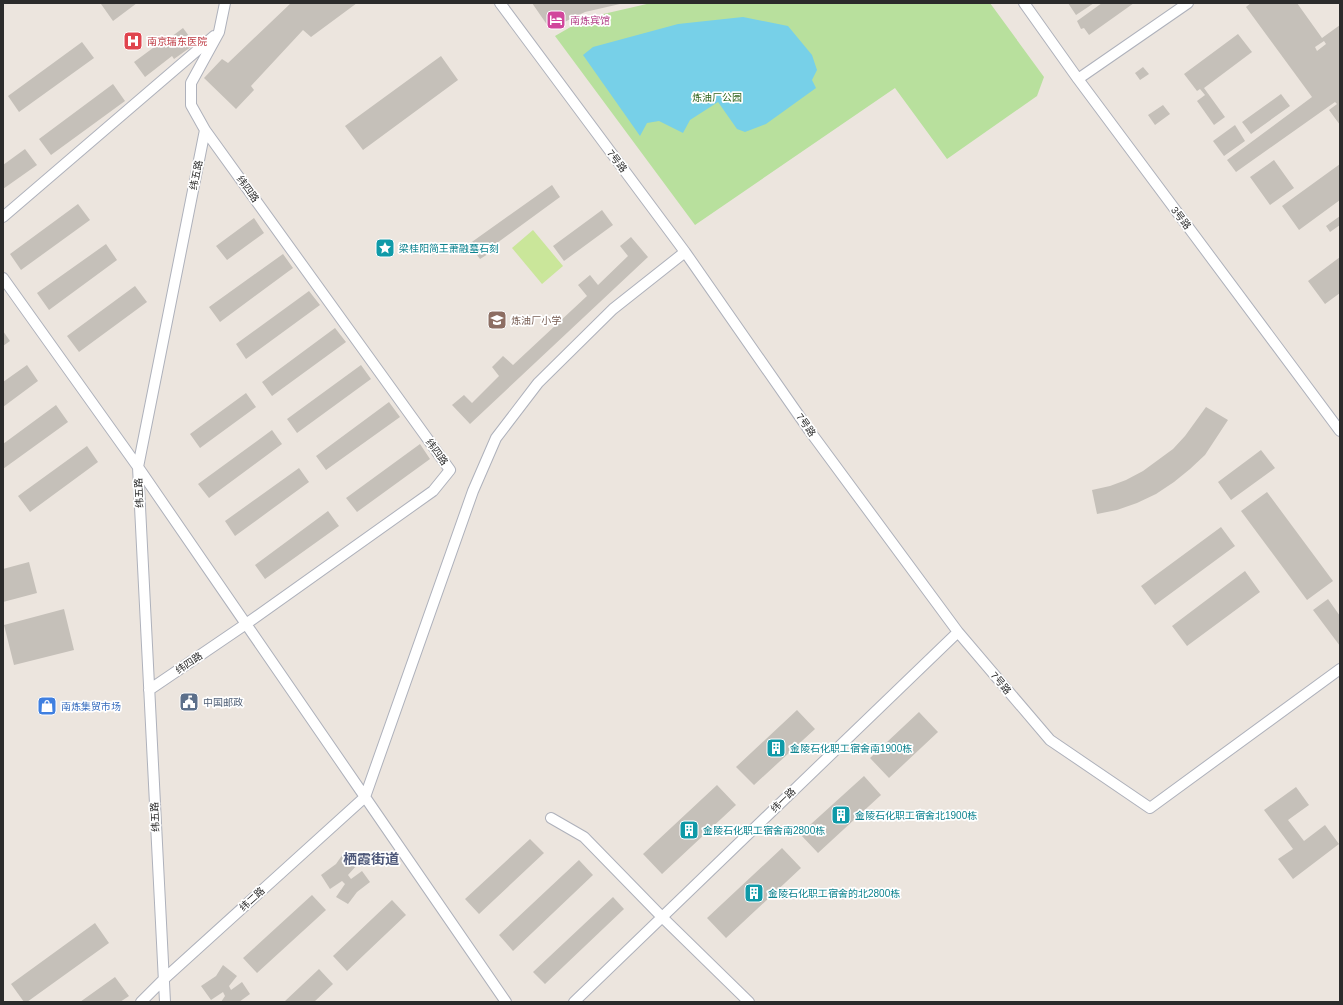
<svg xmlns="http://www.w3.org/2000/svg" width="1343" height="1005" viewBox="0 0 1343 1005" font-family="Arial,'Noto Sans SC',sans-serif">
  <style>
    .green { fill: #b8e09d }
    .pitch { fill: #cae69a }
    .water { fill: #77d0e8 }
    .building { fill: #c5c0b9; fill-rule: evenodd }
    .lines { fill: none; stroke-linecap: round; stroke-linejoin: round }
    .minor-casing { stroke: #aeb1bb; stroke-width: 12 }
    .minor { stroke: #fff; stroke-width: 10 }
    .labels { text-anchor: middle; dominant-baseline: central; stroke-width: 3.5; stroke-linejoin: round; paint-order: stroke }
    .hotel-label { font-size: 10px; fill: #b23c85; stroke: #fff; text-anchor: start }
    .health-label { font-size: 10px; fill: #be3a42; stroke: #fff; text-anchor: start }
    .park-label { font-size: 10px; fill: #31651e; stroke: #fff }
    .street-label { font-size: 10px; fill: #2b2b2b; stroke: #fff }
    .culture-label { font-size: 10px; fill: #0d838f; stroke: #fff; text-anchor: start }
    .education-label { font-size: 10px; fill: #785e54; stroke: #fff; text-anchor: start }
    .service-label { font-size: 10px; fill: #4e5e75; stroke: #fff; text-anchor: start }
    .shop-label { font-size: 10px; fill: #366cbe; stroke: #fff; text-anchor: start }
    .district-label { font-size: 14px; font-weight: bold; fill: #4e5879; stroke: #fff }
  </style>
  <rect width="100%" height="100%" fill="#ece5de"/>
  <!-- green -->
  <path class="green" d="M651,3H990L1044,77L1037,96L947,159L895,88L695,225L555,36L586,18Z"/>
  <!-- pitch -->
  <path class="pitch" d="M533,230L563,266L542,284L512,248Z"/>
  <!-- water -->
  <path class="water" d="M743,17L788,26L812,55L817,70L812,80L816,88L766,124L745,132L737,129L718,102L690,120L683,133L659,121L647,123L640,136L583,55L593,47L678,24Z"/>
  <!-- building -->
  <path class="building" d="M103,3H137L113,21L101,4Z
    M291,3H357L311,37L303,30L251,86L254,90L236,109L204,78L222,59L228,63Z
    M532,3H620V4L585,12L550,29Z
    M1068,3H1094L1076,15Z
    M1102,3H1134L1089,35L1084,28L1081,29L1077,21Z
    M1251,3H1297L1322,38L1340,25V125L1329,110L1337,104L1335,102L1236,172L1227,160L1312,97L1246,7ZM1324,41L1326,44L1317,51L1315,47Z
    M183,28L195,44L174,59L172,56L145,77L134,62L157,45L159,46Z
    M1238,34L1252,52L1204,88L1225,117L1214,125L1197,101L1205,95L1200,89L1197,91L1184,74Z
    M82,42L94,58L19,112L8,96Z
    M441,56L458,80L363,150L345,126Z
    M1143,67L1149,74L1140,80L1135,73Z
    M113,84L125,101L51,155L39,139Z
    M1281,94L1290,106L1251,134L1242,122Z
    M1163,105L1170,114L1155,125L1148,115Z
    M1235,125L1245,141L1224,156L1213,141Z
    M25,149L37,165L3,189V165Z
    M1274,160L1294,188L1270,205L1250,177Z
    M1340,164V200L1299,230L1282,206Z
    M552,185L560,197L486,251L488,254L480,259L469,244Z
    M78,204L90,220L21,270L10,254Z
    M602,210L613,225L564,261L553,246Z
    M1340,216V225L1330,232L1326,226Z
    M254,218L264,233L227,260L216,246Z
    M631,237L648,257L470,424L452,405L464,395L472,403L499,376L492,367L503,356L513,365L587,296L578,285L590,275L598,285L628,256L620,246Z
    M106,244L117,260L49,310L37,293Z
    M283,254L293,268L220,322L209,307Z
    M1340,257V293L1325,304L1308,281Z
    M135,286L147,302L79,352L67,336Z
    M309,291L320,305L246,359L236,344Z
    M335,328L346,342L272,396L262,382Z
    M3,331L10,341L3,346Z
    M27,365L38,381L3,407V382Z
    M361,365L371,379L297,433L287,419Z
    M246,393L256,407L200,448L190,434Z
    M389,402L400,417L326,470L316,456Z
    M56,405L68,422L3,469V444Z
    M1206,407L1228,420L1205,455L1190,469L1174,482L1156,494L1137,503L1117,510L1097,514L1092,490L1110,486L1126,480L1143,471L1173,449L1185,436Z
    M272,430L282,444L209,498L198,484Z
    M420,444L430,459L357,512L346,498Z
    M87,446L98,462L30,512L18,496Z
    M1261,450L1275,468L1231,500L1218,482Z
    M299,468L309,482L235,536L225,521Z
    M1267,492L1333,581L1307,600L1241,511Z
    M328,511L339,526L265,579L255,565Z
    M1221,527L1235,546L1155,605L1141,586Z
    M29,562L37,593L3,602V569Z
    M1245,571L1260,592L1187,646L1172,626Z
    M1328,599L1340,616V646L1313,610Z
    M64,609L74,650L14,665L4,625Z
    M797,710L815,729L754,785L736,767Z
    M919,712L938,732L889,778L870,758Z
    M864,776L881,795L818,853L800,834Z
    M717,785L736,805L662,874L643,854Z
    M1296,787L1309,805L1288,820L1304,841L1325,825L1339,844L1293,879L1278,859L1293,849L1264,810Z
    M530,839L544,853L479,914L465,899Z
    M782,848L801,868L726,938L707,918Z
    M343,854L357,865L348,875L351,879L362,871L370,882L357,892L348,904L336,897L345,884L342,881L330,889L321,875L336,864Z
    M579,860L593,875L513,951L499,935Z
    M312,895L326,910L257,973L243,958Z
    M613,897L624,909L545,984L533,972Z
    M392,900L406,915L347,971L333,956Z
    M95,923L109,943L27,1002H24L11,984Z
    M223,965L237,976L229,986L231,990L242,982L250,994L239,1002H221L225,996L223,992L211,1000L201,986L216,976Z
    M319,969L333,984L314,1002H284Z
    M115,977L129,996L120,1002H80Z"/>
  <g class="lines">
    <!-- minor casing -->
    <g class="minor-casing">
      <path id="minor" d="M500,3L685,252L809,430L958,632L1050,740L1150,808L1340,669
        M1024,3L1078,79L1340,431
        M1078,79L1188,3
        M3,217L214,36
        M3,278L138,467L365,797L473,491L496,438L538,383L613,309L685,252
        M149,690L246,624L433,491L450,470L205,130
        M551,818L584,837L662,917L749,1002
        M141,1002L164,979L365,797L506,1002
        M165,1002L138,467L205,130L191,105V83L219,32L225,3
        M574,1002L958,632"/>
    </g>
    <!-- minor -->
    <use href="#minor" class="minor"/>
  </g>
  <!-- icons -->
  <defs>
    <g id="hotel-square" transform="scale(1)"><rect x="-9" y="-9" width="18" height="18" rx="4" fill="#d1479c" stroke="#fff"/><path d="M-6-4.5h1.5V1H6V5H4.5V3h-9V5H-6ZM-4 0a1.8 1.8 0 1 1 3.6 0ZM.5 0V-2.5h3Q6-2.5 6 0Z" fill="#fff"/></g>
    <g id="hospital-square" transform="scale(1)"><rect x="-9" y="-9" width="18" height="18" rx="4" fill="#e0444e" stroke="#fff"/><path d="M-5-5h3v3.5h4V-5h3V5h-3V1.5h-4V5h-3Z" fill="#fff"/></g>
    <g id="sight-square" transform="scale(1)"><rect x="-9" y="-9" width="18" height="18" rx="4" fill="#0f9aa8" stroke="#fff"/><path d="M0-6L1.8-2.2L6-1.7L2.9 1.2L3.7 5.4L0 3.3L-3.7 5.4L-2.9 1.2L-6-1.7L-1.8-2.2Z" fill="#fff"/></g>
    <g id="school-square" transform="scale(1)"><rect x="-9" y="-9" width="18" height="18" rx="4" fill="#8d6e63" stroke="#fff"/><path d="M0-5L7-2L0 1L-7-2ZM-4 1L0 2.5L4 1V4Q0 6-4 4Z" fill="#fff"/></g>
    <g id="civic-square" transform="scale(1)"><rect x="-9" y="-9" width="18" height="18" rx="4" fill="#5c6f8a" stroke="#fff"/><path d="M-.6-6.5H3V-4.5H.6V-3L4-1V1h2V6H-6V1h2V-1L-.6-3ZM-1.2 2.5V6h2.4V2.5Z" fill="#fff"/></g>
    <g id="shop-square" transform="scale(1)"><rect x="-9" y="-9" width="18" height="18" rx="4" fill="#3f7fe0" stroke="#fff"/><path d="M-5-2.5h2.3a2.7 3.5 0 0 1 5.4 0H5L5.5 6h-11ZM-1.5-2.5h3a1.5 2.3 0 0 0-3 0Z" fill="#fff"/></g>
    <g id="building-square" transform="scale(1)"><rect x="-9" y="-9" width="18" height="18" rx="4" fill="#0f9aa8" stroke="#fff"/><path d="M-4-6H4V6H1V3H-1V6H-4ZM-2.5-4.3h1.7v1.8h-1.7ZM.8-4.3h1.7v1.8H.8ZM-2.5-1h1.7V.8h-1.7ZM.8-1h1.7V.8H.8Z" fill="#fff"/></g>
  </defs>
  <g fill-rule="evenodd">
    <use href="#hotel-square" x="556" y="20"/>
    <use href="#hospital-square" x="133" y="41"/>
    <use href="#sight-square" x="385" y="248"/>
    <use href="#school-square" x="497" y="320"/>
    <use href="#civic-square" x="189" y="702"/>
    <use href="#shop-square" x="47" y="706"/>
    <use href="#building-square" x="776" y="748"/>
    <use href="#building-square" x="841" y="815"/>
    <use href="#building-square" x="689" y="830"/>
    <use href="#building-square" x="754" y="893"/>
  </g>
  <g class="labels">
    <!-- hotel labels -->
    <g class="hotel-label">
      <text x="570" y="20">南炼宾馆</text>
    </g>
    <!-- health labels -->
    <g class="health-label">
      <text x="147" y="41">南京瑞东医院</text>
    </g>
    <!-- park labels -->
    <g class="park-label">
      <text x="717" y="97">炼油厂公园</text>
    </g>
    <!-- street labels -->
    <g class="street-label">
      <text transform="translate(617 161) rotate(53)">7号路</text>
      <text transform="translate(196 175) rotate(-79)">纬五路</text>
      <text transform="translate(248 189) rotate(54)">纬四路</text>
      <text transform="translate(1181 218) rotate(53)">3号路</text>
      <text transform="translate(806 425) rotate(55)">7号路</text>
      <text transform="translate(437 452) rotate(54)">纬四路</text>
      <text transform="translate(139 493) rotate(-93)">纬五路</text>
      <text transform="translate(189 663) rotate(-34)">纬四路</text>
      <text transform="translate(1001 683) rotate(50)">7号路</text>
      <text transform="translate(783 800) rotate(-44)">纬一路</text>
      <text transform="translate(155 817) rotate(-93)">纬五路</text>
      <text transform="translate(252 899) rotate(-42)">纬二路</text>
    </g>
    <!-- culture labels -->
    <g class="culture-label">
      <text x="399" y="248">梁桂阳简王萧融墓石刻</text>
      <text x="790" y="748">金陵石化职工宿舍南1900栋</text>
      <text x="855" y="815">金陵石化职工宿舍北1900栋</text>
      <text x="703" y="830">金陵石化职工宿舍南2800栋</text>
      <text x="768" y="893">金陵石化职工宿舍的北2800栋</text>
    </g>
    <!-- education labels -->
    <g class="education-label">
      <text x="511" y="320">炼油厂小学</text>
    </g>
    <!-- service labels -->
    <g class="service-label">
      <text x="203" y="702">中国邮政</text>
    </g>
    <!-- shop labels -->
    <g class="shop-label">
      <text x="61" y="706">南炼集贸市场</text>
    </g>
    <!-- district labels -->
    <g class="district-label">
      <text x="371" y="859">栖霞街道</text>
    </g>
  </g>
  <!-- border -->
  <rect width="1343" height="1005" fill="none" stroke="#2b2b2b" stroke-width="8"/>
</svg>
